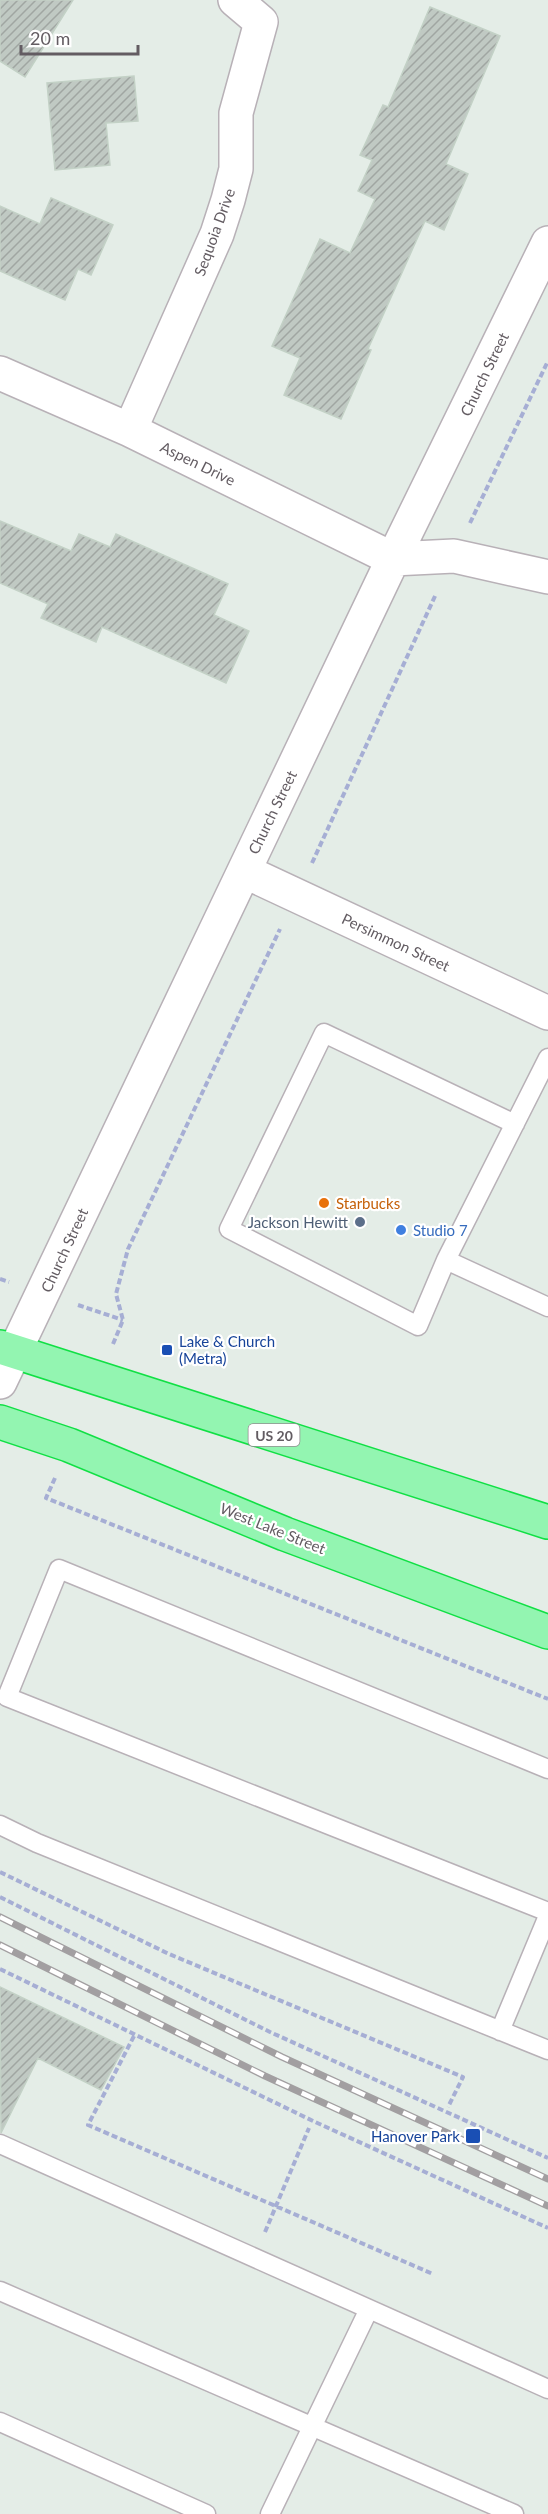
<svg xmlns="http://www.w3.org/2000/svg" width="548" height="2514" viewBox="0 0 548 2514" font-family="Lato,sans-serif">
  <style>
    .building { fill: url(#building-hatch); stroke: #c3d1c6; stroke-width: 1.5 }
    .lines { fill: none; stroke-linecap: round; stroke-linejoin: round }
    .lane-casing { stroke: #b8b1b7; stroke-width: 21 }
    .street-casing { stroke: #b8b1b7; stroke-width: 36 }
    .highway-casing { stroke: #11e045; stroke-width: 36 }
    .path { stroke: #a6aed4; stroke-width: 4; stroke-dasharray: 6 3; stroke-linecap: butt }
    .lane { stroke: #fff; stroke-width: 18 }
    .street { stroke: #fff; stroke-width: 33 }
    .highway { stroke: #93f5b1; stroke-width: 33 }
    .rail-casing { stroke: #a29fa1; stroke-width: 7 }
    .rail { stroke: #fff; stroke-width: 4.5; stroke-dasharray: 14; stroke-linecap: butt }
    .food-dot { fill: #e8710a; stroke: #fff; stroke-width: 2 }
    .service-dot { fill: #5c6f8a; stroke: #fff; stroke-width: 2 }
    .shop-dot { fill: #3f7fe0; stroke: #fff; stroke-width: 2 }
    .transit-dot { fill: #1a4fb4; stroke: #fff; stroke-width: 2 }
    .labels { text-anchor: middle; dominant-baseline: central; stroke-width: 4.5; stroke-linejoin: round; paint-order: stroke }
    .shield { fill: #fff; stroke: #928d91; stroke-width: 1.5 }
    .shield-label { font-size: 14px; font-weight: bold; fill: #635c62 }
    .street-label { font-size: 15px; fill: #635c62; stroke: #fff }
    .food-label { font-size: 15px; fill: #c56008; stroke: #fff; text-anchor: start }
    .service-label { font-size: 15px; fill: #4e5e75; stroke: #fff; text-anchor: end }
    .shop-label { font-size: 15px; fill: #366cbe; stroke: #fff; text-anchor: start }
    .transit-label { font-size: 15px; fill: #164399; stroke: #fff; text-anchor: start }
  </style>
  <defs>
    <pattern id="building-hatch" width="6" height="6" patternUnits="userSpaceOnUse" patternTransform="scale(1.5)"><rect width="6" height="6" fill="#c0c9c3"/><path d="M-1 1l2-2M0 6l6-6M5 7l2-2" fill="none" stroke="#a0a6a2"/></pattern>
  </defs>
  <rect width="100%" height="100%" fill="#e4ede7"/>
  <!-- building -->
  <path class="building" d="M0,0H73L25,77L0,61Z
    M430,7L500,36L446,164L468,174L444,230L425,221L368,349L371,350L341,419L284,395L300,358L272,346L320,239L350,253L375,199L358,191L372,160L360,155L383,105L388,107Z
    M134,76L138,121L106,123L110,165L55,170L47,83Z
    M51,198L113,225L91,275L78,269L65,300L0,271V206L40,224Z
    M0,521L71,551L79,534L110,547L116,534L228,584L214,615L249,631L226,683L102,627L96,642L41,618L48,604L0,583Z
    M0,1987L124,2047L101,2090L38,2058L1,2133Z"/>
  <g class="lines">
    <!-- lane casing -->
    <g class="lane-casing">
      <path id="lane" d="M548,1058L446,1260L548,1307
        M446,1260L418,1326L229,1229L324,1033L515,1124
        M548,1769L59,1569L7,1697L548,1912
        M0,1825L37,1843L548,2050
        M500,2031L548,1916
        M0,2144L548,2389
        M0,2291L514,2514
        M0,2422L206,2514
        M270,2514L369,2309"/>
    </g>
    <!-- street casing -->
    <g class="street-casing">
      <path id="street" d="M0,373L130,430L393,559L454,556L548,577
        M130,430L217,234L228,200L236,169V113L261,22L235,0
        M244,871L548,1013
        M0,1382L393,559L548,243"/>
    </g>
    <!-- highway casing -->
    <g class="highway-casing">
      <path id="highway" d="M0,1347L548,1522
        M0,1422L69,1445L285,1534L548,1632"/>
    </g>
    <!-- path -->
    <path class="path" d="M470,523L548,361
      M312,863L436,594
      M0,1279L9,1282
      M78,1305L123,1320
      M113,1344L123,1320L116,1294L128,1249L280,929
      M55,1478L46,1498L548,1699
      M0,1872L169,1954L463,2077L448,2107
      M0,1897L270,2032L548,2158
      M0,1969L313,2121L548,2228
      M134,2036L88,2125L433,2274
      M265,2232L309,2128"/>
    <!-- lane -->
    <use href="#lane" class="lane"/>
    <!-- street -->
    <use href="#street" class="street"/>
    <!-- highway -->
    <use href="#highway" class="highway"/>
    <!-- rail casing -->
    <g class="rail-casing">
      <path id="rail" d="M0,1917L282,2057L548,2179
        M0,1945L265,2076L548,2206"/>
    </g>
    <!-- rail -->
    <use href="#rail" class="rail"/>
  </g>
  <!-- markers -->
  <circle class="food-dot" cx="324" cy="1203" r="6"/>
  <circle class="service-dot" cx="360" cy="1222" r="6"/>
  <circle class="shop-dot" cx="401" cy="1230" r="6"/>
  <g class="transit-dot">
    <rect x="161" y="1344" width="12" height="12" rx="3"/>
    <rect x="465" y="2128" width="16" height="16" rx="3"/>
  </g>
  <g class="labels">
    <!-- shield labels -->
    <rect class="shield" x="248.5" y="1424" width="51" height="22" rx="4.5"/>
    <g class="shield-label">
      <text x="274" y="1435">US 20</text>
    </g>
    <!-- street labels -->
    <g class="street-label">
      <text transform="translate(214 232) rotate(-70)">Sequoia Drive</text>
      <text transform="translate(484 374) rotate(-64)">Church Street</text>
      <text transform="translate(198 463) rotate(26)">Aspen Drive</text>
      <text transform="translate(272 812) rotate(-64)">Church Street</text>
      <text transform="translate(396 942) rotate(25)">Persimmon Street</text>
      <text transform="translate(64 1250) rotate(-65)">Church Street</text>
      <text transform="translate(273 1528) rotate(22)">West Lake Street</text>
    </g>
    <!-- food labels -->
    <g class="food-label">
      <text x="336" y="1203">Starbucks</text>
    </g>
    <!-- service labels -->
    <g class="service-label">
      <text x="348" y="1222">Jackson Hewitt</text>
    </g>
    <!-- shop labels -->
    <g class="shop-label">
      <text x="413" y="1230">Studio 7</text>
    </g>
    <!-- transit labels -->
    <g class="transit-label">
      <text x="179" y="1341">Lake &amp; Church<tspan x="179" dy="17">(Metra)</tspan></text>
      <text x="460" y="2136" text-anchor="end">Hanover Park</text>
    </g>
  </g>
  <!-- scale -->
  <path d="M21 45v9h117v-9" fill="none" stroke="#635c62" stroke-width="3"/>
  <text x="30" y="45" font-size="18" fill="#635c62" stroke="#ffffff" stroke-width="4.5" paint-order="stroke">20 m</text>
</svg>
